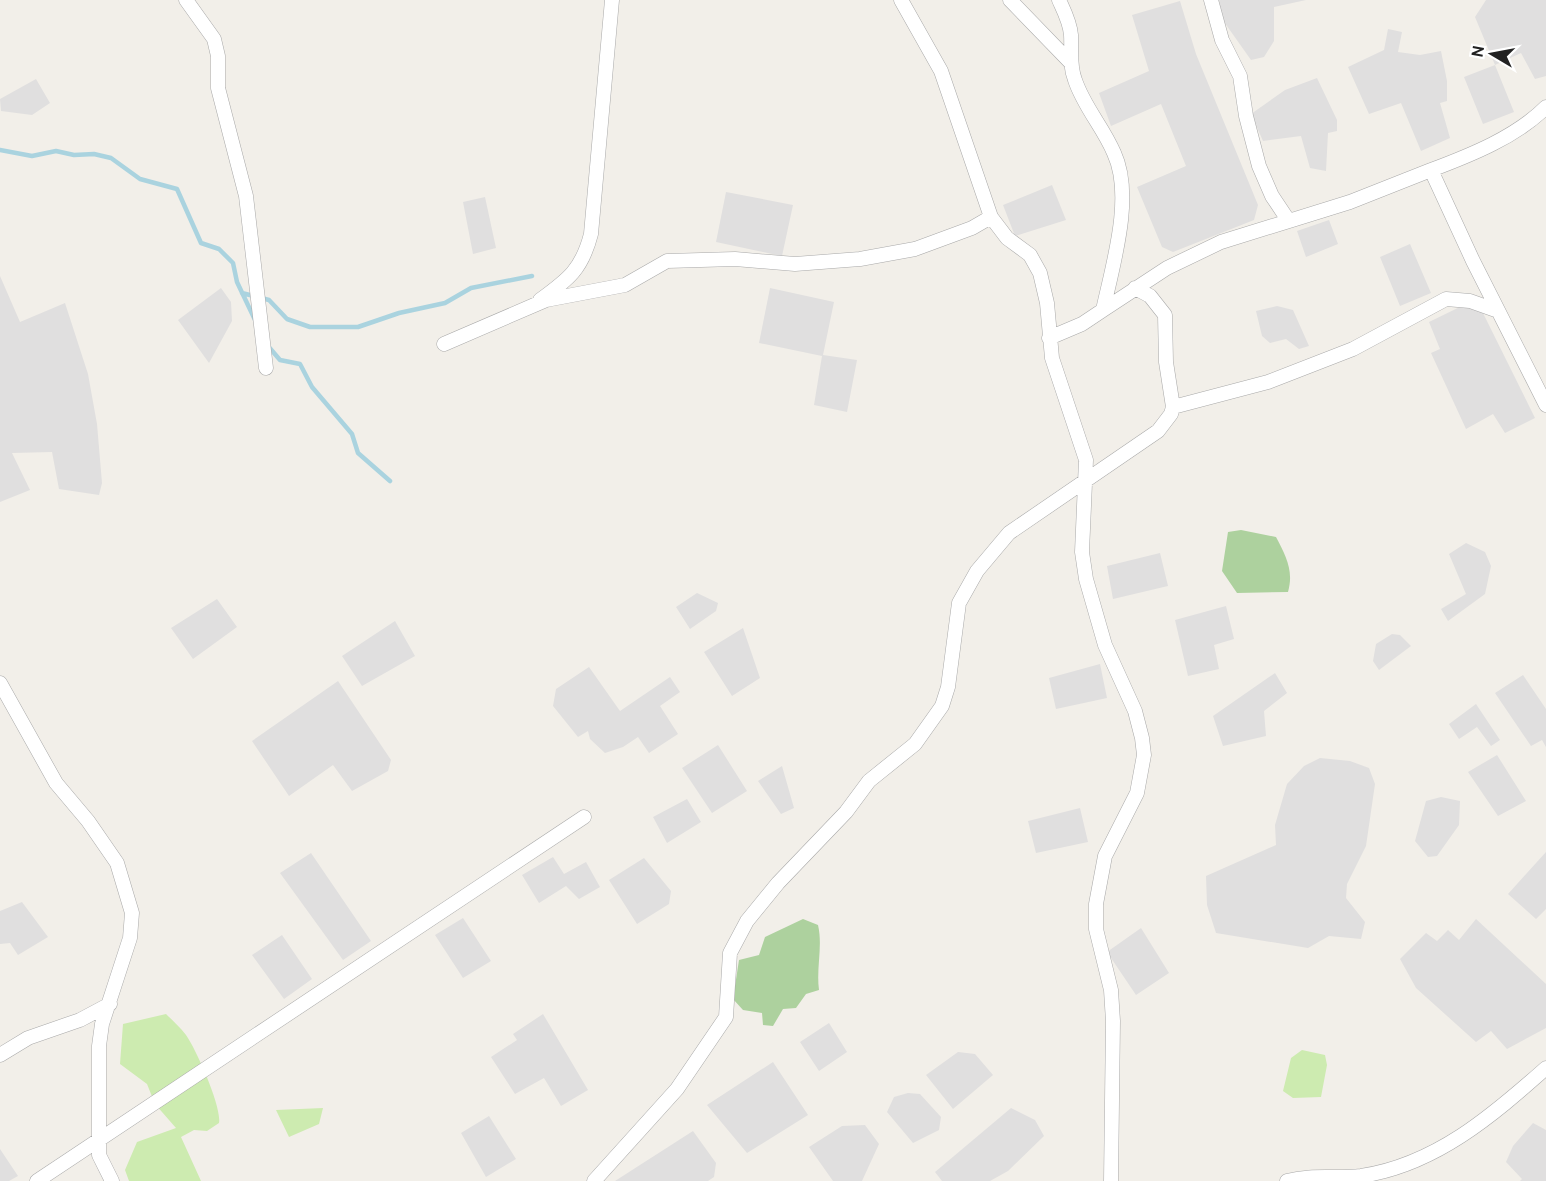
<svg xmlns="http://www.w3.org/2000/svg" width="1546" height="1181" viewBox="0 0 1546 1181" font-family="Overpass,sans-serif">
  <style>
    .residential { fill: #e0dfdf }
    .grass { fill: #cdebb0 }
    .forest { fill: #add19e }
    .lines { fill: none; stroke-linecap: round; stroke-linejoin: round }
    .stream { stroke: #aad3df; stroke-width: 4.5 }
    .minor-casing { stroke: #a9a9a9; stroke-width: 15 }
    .minor { stroke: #fff; stroke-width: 14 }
  </style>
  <rect width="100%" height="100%" fill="#f2efe9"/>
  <!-- residential -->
  <path class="residential" d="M1219,0H1306L1274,7V41L1264,57L1251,60L1222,19Z
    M1486,0H1546V76L1535,79L1521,53L1495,65L1514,112L1483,124L1464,77L1495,65L1475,17Z
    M1180,1L1196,54L1258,205L1254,220L1173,252L1162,247L1137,187L1186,166L1161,104L1111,126L1099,93L1149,71L1132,15Z
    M1388,29L1402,32L1398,52L1420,55L1441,51L1447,81V101L1440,103L1450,138L1421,151L1401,103L1369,114L1348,67L1384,50Z
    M1317,78L1337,120V131L1328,133L1326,171L1310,168L1301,136L1263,141L1251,114L1285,90Z
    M36,79L50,103L32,115L1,111L0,99Z
    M1052,185L1066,220L1015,236L1003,205Z
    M726,192L793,205L782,256L716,242Z
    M485,197L496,248L473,254L463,202Z
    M1329,220L1338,244L1306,257L1297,231Z
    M1410,244L1431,293L1400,306L1380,257Z
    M0,276L20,322L65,303L88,374L97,424L102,483L99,495L59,489L52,452L12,453L30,490L0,502Z
    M221,288L231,302L232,321L209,363L178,320Z
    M770,288L834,302L823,355L857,360L847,412L814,405L822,356L759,343Z
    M1468,303L1480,307L1535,418L1505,433L1493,414L1466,429L1431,353L1440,349L1429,322Z
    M1277,306L1293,310L1309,346L1299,349L1286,339L1270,343L1262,336L1256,311Z
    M1466,543L1485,552L1491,566L1485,594L1448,621L1441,609L1466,594L1449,554Z
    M1160,553L1168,586L1113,599L1107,566Z
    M697,593L718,603L716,611L690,629L676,607Z
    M217,599L237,627L193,659L171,628Z
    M1226,606L1234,639L1214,645L1219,669L1188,676L1175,620Z
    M395,621L415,656L362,686L342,656Z
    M743,628L760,678L732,696L704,652Z
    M1392,634L1400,635L1411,646L1379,670L1373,661L1376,644Z
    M1100,664L1107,698L1056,709L1049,678Z
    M589,667L620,711L670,677L680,692L660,706L678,734L649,753L638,737L623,747L605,753L590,739L588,731L578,737L553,706L556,689Z
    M1275,673L1287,693L1264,711L1266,736L1223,746L1213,716Z
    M1523,675L1546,709V747L1542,740L1531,746L1495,693Z
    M338,681L391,760L388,771L352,791L333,765L289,796L252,741Z
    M1476,704L1500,740L1491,746L1477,727L1459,739L1449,724Z
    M718,745L747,791L712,813L682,768Z
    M1497,755L1526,801L1498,816L1468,772Z
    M1320,758L1350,761L1369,768L1375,784L1366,846L1347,884L1346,898L1365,922L1361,939L1329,936L1308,948L1216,933L1207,905L1206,876L1276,845L1275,825L1287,784L1304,766Z
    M782,766L794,808L781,814L758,781Z
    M1441,797L1460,801L1459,825L1437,856L1428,857L1415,841L1426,801Z
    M687,799L701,822L667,843L653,817Z
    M1080,808L1088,842L1036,853L1028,821Z
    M1546,852V909L1536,919L1508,894Z
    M311,853L371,941L343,960L280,873Z
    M553,857L564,874L586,862L600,887L579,899L566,886L539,903L522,875Z
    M644,858L671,891L669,904L637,924L609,880Z
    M22,902L48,937L18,955L10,943L0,944V911Z
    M463,918L491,961L463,978L435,935Z
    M1476,919L1546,984V1028L1507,1049L1491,1031L1476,1042L1416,988L1400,959L1426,933L1437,941L1448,930L1459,940Z
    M1141,928L1169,973L1136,995L1107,952Z
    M282,935L312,979L284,999L252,955Z
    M543,1014L588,1090L561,1106L544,1078L515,1094L491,1057L517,1040L513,1034Z
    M829,1023L847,1052L819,1071L800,1042Z
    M958,1052L975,1054L993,1075L953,1109L926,1075Z
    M773,1062L808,1115L747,1153L707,1105Z
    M908,1093L920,1094L941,1117L939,1130L913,1143L887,1112L894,1097Z
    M1011,1108L1035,1120L1044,1136L1008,1171L990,1181H942L935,1172Z
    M489,1116L516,1159L486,1177L461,1133Z
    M1533,1123L1546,1130V1181H1520L1522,1179L1506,1162L1513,1146Z
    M865,1125L879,1144L862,1181H833L809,1147L842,1126Z
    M693,1131L716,1163L714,1177L708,1181H615Z
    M0,1149L18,1176L9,1181H0Z"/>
  <!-- grass -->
  <path class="grass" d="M166,1014C172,1020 180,1027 186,1035C196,1049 222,1107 219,1123L207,1131L194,1130L181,1137L201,1181H129L125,1170L137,1142L176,1128L155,1104L147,1084L120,1064L123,1024Z
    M1302,1050L1325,1055L1327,1065L1321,1097L1293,1098L1283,1091L1291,1058Z
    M323,1108L319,1124L289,1137L276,1110Z"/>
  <!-- forest -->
  <path class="forest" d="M1241,530L1276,537C1286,556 1294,571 1288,592L1237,593L1222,571L1228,532Z
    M803,919L818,925C823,946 816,968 819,990L806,994L796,1008L783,1009L773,1026L763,1025L762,1013L743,1010L733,999L739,960L759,955L765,937Z"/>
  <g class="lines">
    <!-- stream -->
    <path class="stream" d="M0,150L32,156L56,151L74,155L94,154L111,158L140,179L177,189L201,243L219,249L233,263L237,282L256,322
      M242,293L269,300L287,319L310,327H358L399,313L445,303L471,288L532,276
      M268,346L280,360L300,364L312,387L352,434L358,453L390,481"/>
    <!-- minor casing -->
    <g class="minor-casing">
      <path id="minor" d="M186,0L214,39L218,56V88L246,196L266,368
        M901,0L941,71L991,217L1007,238L1030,255L1040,273L1047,303L1052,358L1086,460L1082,552L1086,579L1105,645L1135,711L1142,738L1144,755L1137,793L1105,856L1096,904V929L1111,990L1113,1021L1111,1181
        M1010,0L1071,63
        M1211,0L1222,40L1240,76L1246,116L1259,166L1272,196L1288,220
        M1546,107C1516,137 1471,155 1431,170L1473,261L1546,405
        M540,300C569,279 582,269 591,234L612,0
        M1103,310L1167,268L1221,242L1350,202L1431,170
        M1049,338L1082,324L1103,310C1113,264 1134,196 1114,153C1103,127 1084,107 1075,80C1069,65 1072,50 1071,35C1070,22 1064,11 1059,0
        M444,344L546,300L625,285L667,261L735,259L795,264L860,259L915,249L972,228L991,217
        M1173,407L1268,382L1353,349L1446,299L1470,301L1498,311
        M0,683L56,783L88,821L117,863L132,913L130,938L102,1024L99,1046V1155L112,1181
        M0,1055L28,1038L80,1020L110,1004
        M37,1181L584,817
        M594,1181L677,1089L726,1017L730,953L747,921L778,883L846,812L869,781L915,744L942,706L948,687L959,603L977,571L1009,533L1158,431L1171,414L1173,407L1166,362L1165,315L1150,296L1135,288
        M1287,1181C1312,1174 1336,1179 1361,1176C1435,1165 1492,1116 1546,1068"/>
    </g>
    <!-- minor -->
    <use href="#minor" class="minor"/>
  </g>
  <!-- north arrow -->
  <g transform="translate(1492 54) rotate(280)" stroke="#ffffff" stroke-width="4.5" paint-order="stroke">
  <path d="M0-4.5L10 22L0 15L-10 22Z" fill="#222222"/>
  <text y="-9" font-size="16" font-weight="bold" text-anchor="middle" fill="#222222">N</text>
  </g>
</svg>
